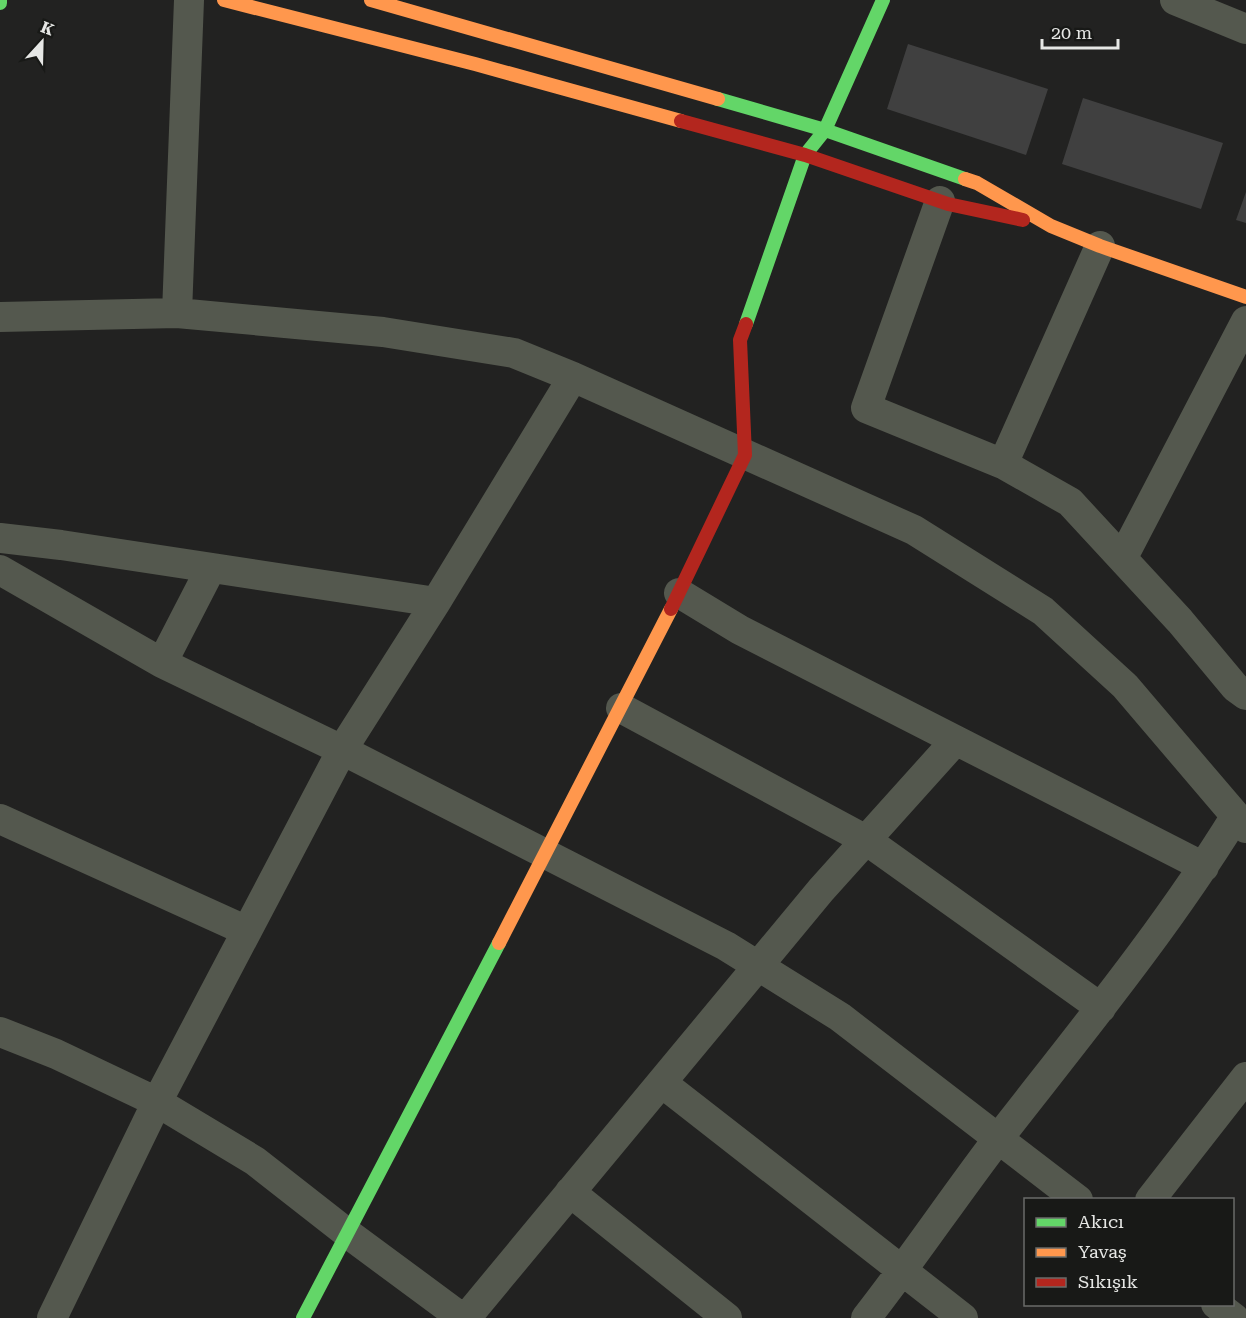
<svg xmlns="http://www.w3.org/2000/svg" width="1246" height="1318" viewBox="0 0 1246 1318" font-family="'Roboto Serif',serif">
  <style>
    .building { fill: #404040 }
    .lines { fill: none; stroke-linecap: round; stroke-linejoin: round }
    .street { stroke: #54584e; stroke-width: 30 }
    .fast { stroke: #63d668; stroke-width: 14 }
    .slow { stroke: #ff974d; stroke-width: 14 }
    .jam { stroke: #b3261e; stroke-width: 14 }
  </style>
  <rect width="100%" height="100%" fill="#222221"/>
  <!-- building -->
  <path class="building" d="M908,44L1048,89L1026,155L887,109Z
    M1083,98L1223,143L1201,209L1062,164Z
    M1246,192V223L1236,220Z"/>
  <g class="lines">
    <!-- street -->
    <path class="street" d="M1175,0L1246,29
      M940,201L866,408L1003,464
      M1100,246L1003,464L1070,502L1180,621L1235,687L1246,695
      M177,313L189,0
      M0,317L177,313L383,332L514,353L573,377L914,530L1043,611L1125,686L1246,828
      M0,538L61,545L436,602L573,377
      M1123,557L1246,321
      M211,568L162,663L342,750L726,946L840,1017L1078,1200
      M0,570L162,663
      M679,593L740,630L1204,867
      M621,708L866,840L1101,1008
      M0,819L247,931
      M0,1032L56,1054L157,1102L255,1161L347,1233L462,1318
      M662,1083L963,1318
      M570,1192L727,1318
      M1150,1200L1246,1077
      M1216,1304L1234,1318
      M52,1318L157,1102L342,750L436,602
      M466,1318L821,890L955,741
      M866,1318C913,1258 955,1195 1001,1135C1082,1031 1166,929 1235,817"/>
    <!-- fast -->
    <path class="fast" d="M0,0V3
      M718,99L825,130L965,179
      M746,324L805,155L825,130L883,0
      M303,1318L499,943"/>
    <!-- slow -->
    <path class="slow" d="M224,0L475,64L681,121
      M371,0L718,99
      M965,179L977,183L1051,226L1100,246L1246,297
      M499,943L671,609"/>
    <!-- jam -->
    <path class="jam" d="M681,121L805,155L948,204L1023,220
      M671,609L745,455L740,340L746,324"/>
  </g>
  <!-- legend -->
  <rect x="1024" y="1198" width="210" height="108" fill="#181917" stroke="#6a6b69" stroke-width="1.5"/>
  <rect x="1036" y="1218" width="30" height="9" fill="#63d668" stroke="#6a6b69" stroke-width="1.5"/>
  <text x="1078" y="1228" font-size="18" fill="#e6e7e5">Akıcı</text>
  <rect x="1036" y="1248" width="30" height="9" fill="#ff974d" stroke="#6a6b69" stroke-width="1.5"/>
  <text x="1078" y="1258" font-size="18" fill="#e6e7e5">Yavaş</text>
  <rect x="1036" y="1278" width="30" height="9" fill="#b3261e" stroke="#6a6b69" stroke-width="1.5"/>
  <text x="1078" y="1288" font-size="18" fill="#e6e7e5">Sıkışık</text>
  <!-- north arrow -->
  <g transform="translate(42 42) rotate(22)" stroke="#181917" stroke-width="4.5" paint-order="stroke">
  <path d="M0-4.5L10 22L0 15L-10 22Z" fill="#e6e7e5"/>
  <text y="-9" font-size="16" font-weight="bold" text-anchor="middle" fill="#e6e7e5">K</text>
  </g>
  <!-- scale -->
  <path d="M1042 39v9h76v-9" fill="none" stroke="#e6e7e5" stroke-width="3"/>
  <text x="1051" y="39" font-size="18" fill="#e6e7e5" stroke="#181917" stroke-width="4.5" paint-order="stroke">20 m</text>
</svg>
